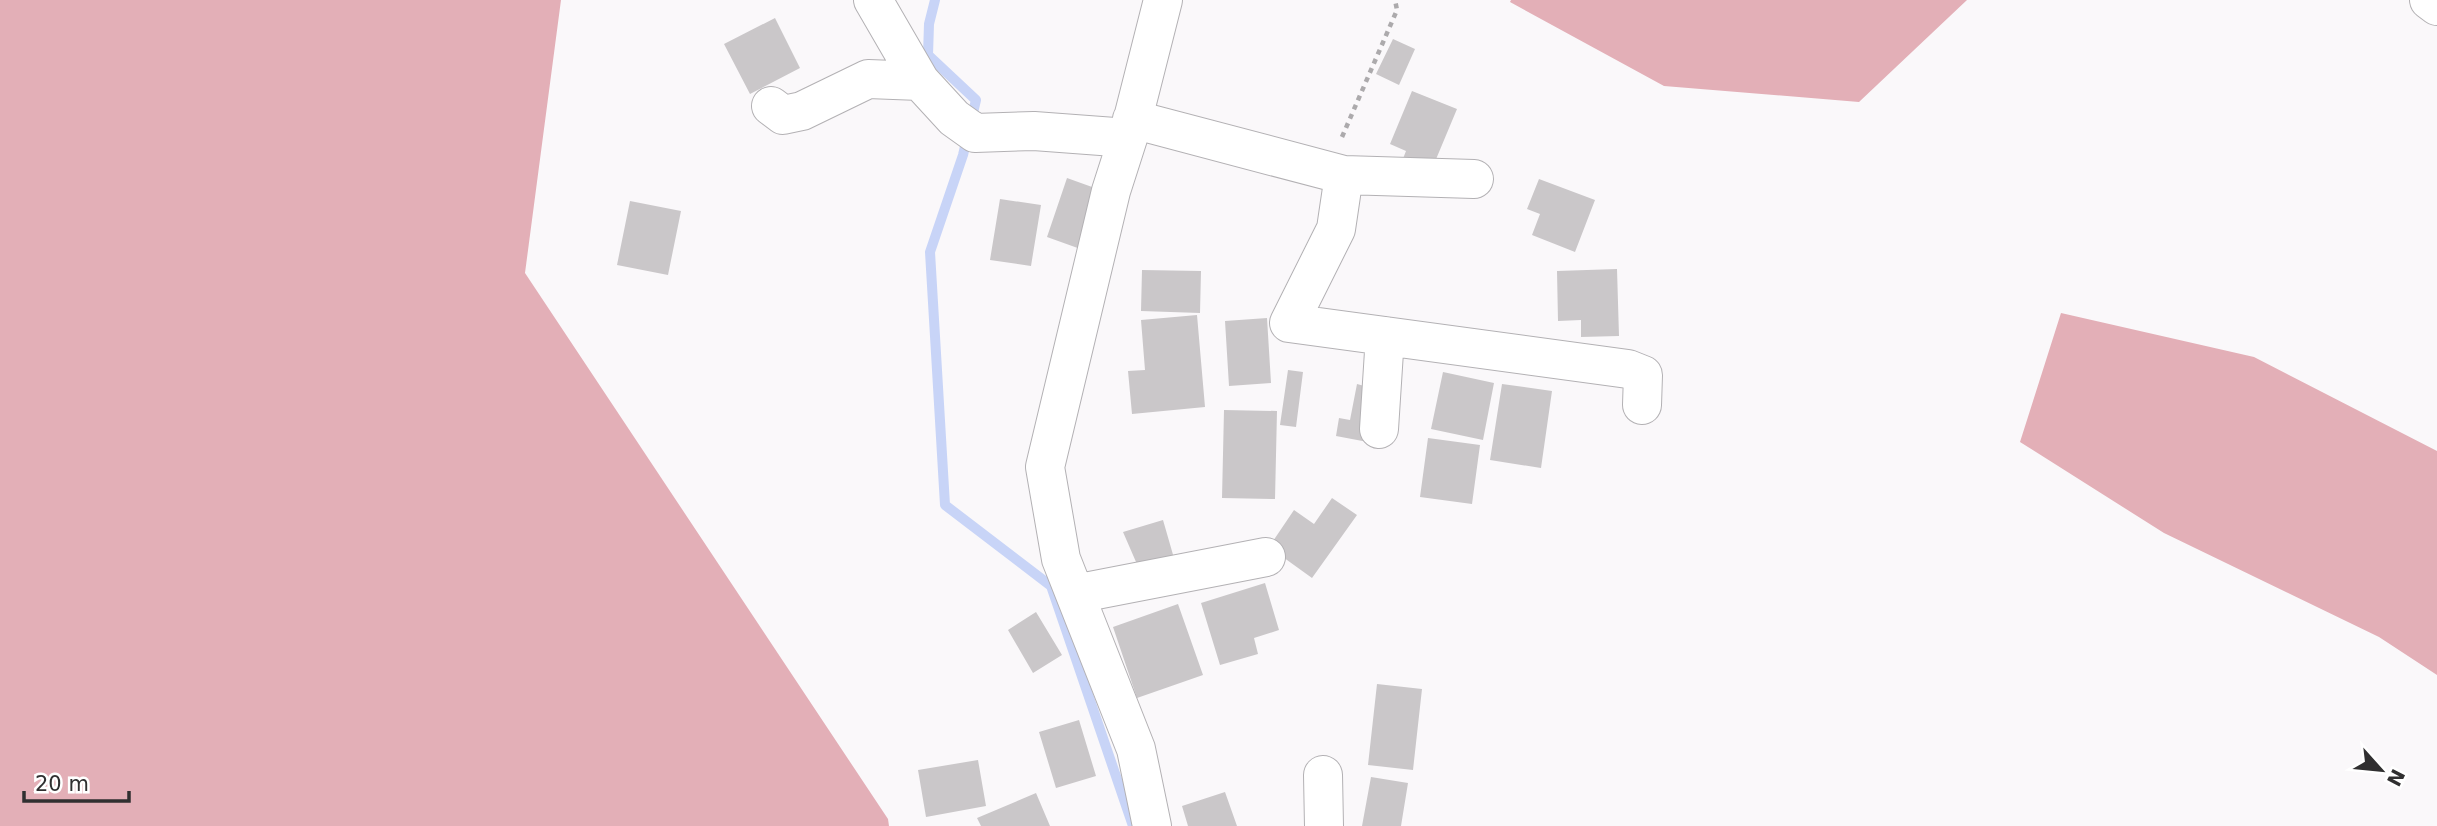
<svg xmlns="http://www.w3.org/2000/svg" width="2437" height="826" viewBox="0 0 2437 826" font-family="'DejaVu Sans',sans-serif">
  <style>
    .forest { fill: #e3afb7 }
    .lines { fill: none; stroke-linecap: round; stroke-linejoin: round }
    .stream { stroke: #c8d4f7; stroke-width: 10 }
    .building { fill: #cac7c9 }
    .minor-casing { stroke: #b3b1b4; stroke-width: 40 }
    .path { stroke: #acaaac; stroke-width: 4.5; stroke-dasharray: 5 5; stroke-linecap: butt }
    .minor { stroke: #fff; stroke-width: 38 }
  </style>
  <rect width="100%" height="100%" fill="#faf8fa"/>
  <!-- forest -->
  <path class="forest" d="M0,0H561L525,273L888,819L889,826H0Z
    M1511,0H1967L1859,102L1664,86L1510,2Z
    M2061,313L2254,357L2437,451V675L2379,637L2164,533L2020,442Z"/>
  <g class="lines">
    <!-- stream -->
    <path class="stream" d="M935,0L929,24L928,55L976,100L963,155L930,252L945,505L1051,586L1133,826"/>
  </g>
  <!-- building -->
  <path class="building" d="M775,18L800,68L750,94L724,44Z
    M1393,39L1415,49L1399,85L1376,74Z
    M1412,91L1457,109L1429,176L1397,174L1406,151L1390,144Z
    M1067,178L1106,192L1086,251L1047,237Z
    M1539,179L1595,200L1575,252L1532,235L1540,214L1527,209Z
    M1000,199L1041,205L1031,266L990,260Z
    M630,201L681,211L668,275L617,265Z
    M1617,269L1619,336L1581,337V320L1558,321L1557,271Z
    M1142,270L1201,271L1200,313L1141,311Z
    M1197,315L1205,407L1132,414L1128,371L1145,370L1141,320Z
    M1267,318L1271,383L1229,386L1225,321Z
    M1288,370L1303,372L1296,427L1280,425Z
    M1443,372L1494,383L1483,440L1431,429Z
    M1357,384L1379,390L1373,443L1336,436L1339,418L1350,420Z
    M1502,384L1552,391L1541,468L1490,460Z
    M1224,410L1277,411L1275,499L1222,498Z
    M1428,438L1480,445L1472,504L1420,497Z
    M1332,498L1357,515L1312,578L1269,547L1294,510L1314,524Z
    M1163,520L1178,572L1143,578L1123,532Z
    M1265,583L1279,630L1254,638L1258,654L1220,665L1201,603Z
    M1178,604L1203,675L1137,698L1113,627Z
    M1036,612L1062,655L1033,673L1008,630Z
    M1377,684L1422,689L1413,770L1368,765Z
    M1079,720L1096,776L1056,788L1039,732Z
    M978,760L986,806L926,817L918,770Z
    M1371,777L1408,783L1401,826H1362Z
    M1225,792L1237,826H1188L1182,806Z
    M1036,793L1050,826H981L977,818Z"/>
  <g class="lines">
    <!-- minor casing -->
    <g class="minor-casing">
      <path id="minor" d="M873,0L920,81
        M2429,0L2437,6
        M771,106L783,115L802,111L868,79L920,81L954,118L975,133L1034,131L1128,138
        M1132,119L1344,175L1474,179
        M1344,175L1336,229L1289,323L1628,369L1643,375L1642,405
        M1379,429L1385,336
        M1075,594L1266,557
        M1323,775L1324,826
        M1152,826L1136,749L1061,559L1045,467L1111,191L1128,138L1163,0"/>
    </g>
    <!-- path -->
    <path class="path" d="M1342,137L1397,10L1395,0"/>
    <!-- minor -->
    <use href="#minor" class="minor"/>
  </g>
  <!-- north arrow -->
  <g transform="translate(2381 770) rotate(117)" stroke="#ffffff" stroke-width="5" paint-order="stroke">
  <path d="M0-5L12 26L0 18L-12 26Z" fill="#302f30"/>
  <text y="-10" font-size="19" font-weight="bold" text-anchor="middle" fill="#302f30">N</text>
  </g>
  <!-- scale -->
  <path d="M24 791v10h105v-10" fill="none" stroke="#302f30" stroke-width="3.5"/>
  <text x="35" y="791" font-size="21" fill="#302f30" stroke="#ffffff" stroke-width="5" paint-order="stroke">20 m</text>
</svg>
